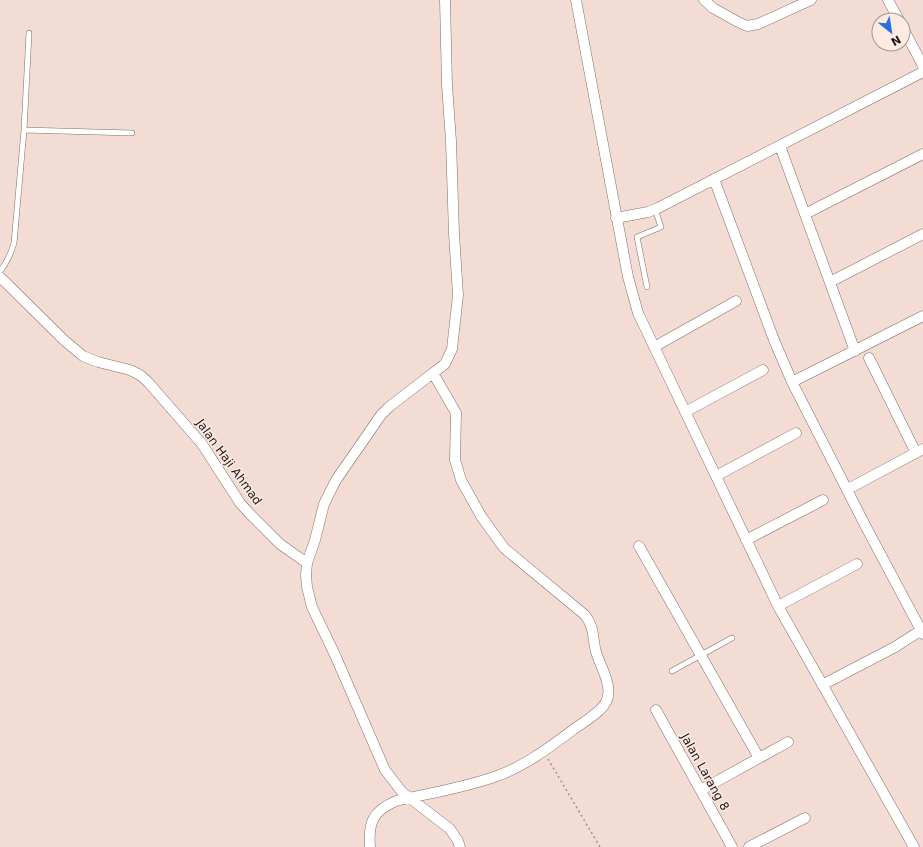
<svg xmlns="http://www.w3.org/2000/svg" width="923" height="847" viewBox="0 0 923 847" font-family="'DejaVu Sans',sans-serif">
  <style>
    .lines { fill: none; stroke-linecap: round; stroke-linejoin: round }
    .lane-casing { stroke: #826f66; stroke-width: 6 }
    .street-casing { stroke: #826f66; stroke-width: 11 }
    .path { stroke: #a2918a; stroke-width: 1.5; stroke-dasharray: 2 3; stroke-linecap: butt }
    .lane { stroke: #fff; stroke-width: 5 }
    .street { stroke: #fff; stroke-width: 10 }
    .labels { text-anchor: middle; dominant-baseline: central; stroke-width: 3; stroke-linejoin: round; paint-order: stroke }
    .street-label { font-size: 12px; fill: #1c1511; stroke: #fdebe3 }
  </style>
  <rect width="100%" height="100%" fill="#f3dcd3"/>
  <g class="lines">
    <!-- lane casing -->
    <g class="lane-casing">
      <path id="lane" d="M24,130L132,133
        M0,271C7,263 11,253 14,243L24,130L29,33
        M647,287L637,237L661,227L655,209
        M672,671L732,638"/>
    </g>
    <!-- street casing -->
    <g class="street-casing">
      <path id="street" d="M576,0L628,277L638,313L778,606L914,847
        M704,0L713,8L738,22L747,26L758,24L811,0
        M888,0L899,20
        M903,28L923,66
        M780,146L855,351
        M714,179L774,340L792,382L866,527L923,634
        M805,214L923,154
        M616,218L648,212L658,208L923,72
        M0,277L65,341L83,356L98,362L130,370L140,375L148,382L202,444L240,503L249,513L280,544L307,563
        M830,282L923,234
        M654,347L736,301
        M869,358L916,453
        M433,373L389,407L381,415L336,480L324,504L315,540L307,563L306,575L307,587L312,607L335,655L385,770L402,792L450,829L458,841L460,847
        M792,382L923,316
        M685,412L763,370
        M716,476L796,433
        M848,489L923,449
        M746,540L823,500
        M639,546L759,758
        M778,606L857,564
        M822,685L895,647L923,629
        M656,710L732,847
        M701,790L788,742
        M370,847C368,822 373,811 396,801C430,793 464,788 497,776C525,766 550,747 574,729C584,722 601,712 606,702C614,687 600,666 596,652C592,637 595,628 585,615L504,548L481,516L461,480L455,460L456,413L433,373L445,364L452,349L458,295L454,234L451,141L447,85L445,0
        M749,847L805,818"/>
    </g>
    <!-- path -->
    <path class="path" d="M548,759L600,847"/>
    <!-- lane -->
    <use href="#lane" class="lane"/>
    <!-- street -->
    <use href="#street" class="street"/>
  </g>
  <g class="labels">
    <!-- street labels -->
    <g class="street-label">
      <text transform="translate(229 462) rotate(54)">Jalan Haji Ahmad</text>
      <text transform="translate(705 772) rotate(61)">Jalan Larang 8</text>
    </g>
  </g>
  <!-- north arrow -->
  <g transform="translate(891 32) rotate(150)"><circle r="19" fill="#fdebe3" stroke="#a3958f"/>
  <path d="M0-3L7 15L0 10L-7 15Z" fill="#2e6ddb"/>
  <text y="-6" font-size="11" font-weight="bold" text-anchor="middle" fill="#1c1511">N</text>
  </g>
</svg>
